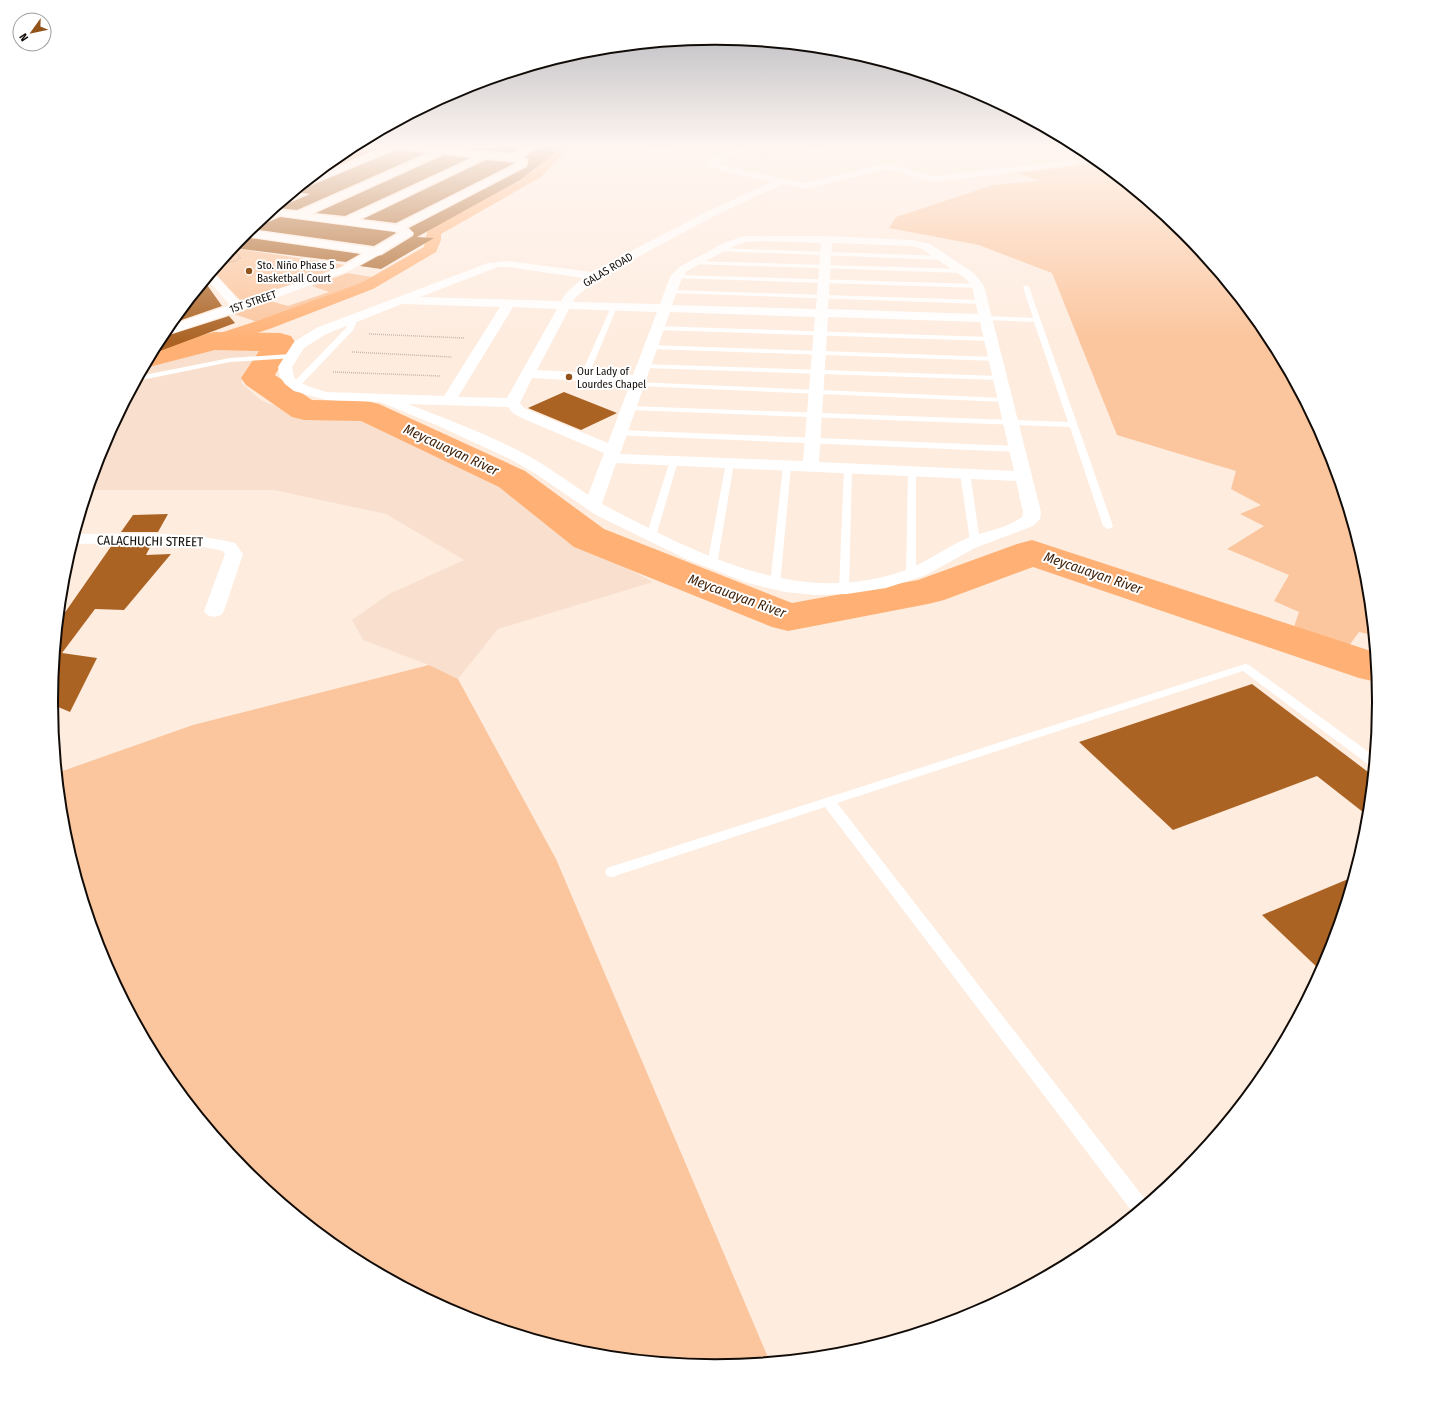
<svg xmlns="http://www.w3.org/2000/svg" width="1430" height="1405" viewBox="0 0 1430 1405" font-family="'Fira Sans Condensed',sans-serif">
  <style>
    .built { fill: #f9e0ce }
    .green { fill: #fbc59d }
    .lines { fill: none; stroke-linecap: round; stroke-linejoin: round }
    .canal { fill: #ffb175; fill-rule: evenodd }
    .river { fill: #ffb175; fill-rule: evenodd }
    .building { fill: #ab6324 }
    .path { stroke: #8e8279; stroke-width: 1.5; stroke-dasharray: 0.5 1.5; stroke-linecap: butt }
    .service { fill: #fff; fill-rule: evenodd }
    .minor { fill: #fff; fill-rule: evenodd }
    .poi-dot { fill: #92531b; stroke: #fff; stroke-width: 1.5 }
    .labels { text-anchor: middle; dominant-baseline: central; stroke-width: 4; stroke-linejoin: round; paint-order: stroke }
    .far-poi-label { font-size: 11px; fill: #120c08; stroke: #fff; text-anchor: start }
    .far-street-label { font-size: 11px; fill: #120c08; stroke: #fff }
    .street-label { font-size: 13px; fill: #120c08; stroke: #fff }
    .water-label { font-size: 14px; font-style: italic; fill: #44250c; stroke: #fff }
    .rim { fill: none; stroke: #120c08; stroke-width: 2 }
  </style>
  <rect width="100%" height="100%" fill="#feecdf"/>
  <!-- built -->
  <path class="built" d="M220,344H262L241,383L262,401L301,415L364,418L488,477L552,528L653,582L498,629L458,679L429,665L363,640L352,620L389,594L464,560L386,514L274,490H89L101,448L146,363Z"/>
  <!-- green -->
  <path class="green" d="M1095,160L1097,161L1185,233L1268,334L1329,448L1367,573L1373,635L1359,632L1348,647L1293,630L1299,612L1274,601L1289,575L1227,549L1264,526L1240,514L1261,505L1231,489L1236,471L1117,435L1052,273L979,245L889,228L896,217L993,185L1040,181L1018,173L1091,164Z
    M233,248L345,265L340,269L246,300L241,301L213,271Z
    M348,273L378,278L364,286L263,324L234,314L270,301L288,306L329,292L312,286Z
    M429,665L458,679L556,859L770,1362L715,1367L585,1354L460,1316L346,1255L245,1172L162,1071L101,957L63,832L57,773L193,725Z"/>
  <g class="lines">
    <!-- canal -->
    <path class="canal" d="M562,145H575L554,163L541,177L441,234V240L436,252L373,289L272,328L220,345L214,346L208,345L205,341L208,337L260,320L361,283L424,247L427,232L429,229L533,171L546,157Z"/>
    <!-- river -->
    <path class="river" d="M214,332L280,333L291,336L295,342L275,375L312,400L367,401L379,404L525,471L604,529L792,603L918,580L1017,544L1032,540L1374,652L1377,682L1359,678L1033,567L944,600L928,604L788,631L772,627L574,547L499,487L361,421L304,420L292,417L246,385L241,378L259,351L215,350L149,367L145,366L155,347Z"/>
  </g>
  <!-- building -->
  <path class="building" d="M369,145H384V146L325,171L321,170L335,159Z
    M423,145H527L512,153Z
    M541,145H565L520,180L417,237L434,238L381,269L360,266L378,256L382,255L413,236L414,233L409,228L527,167L529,159L525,157Z
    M397,150L426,153L297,210L278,208L310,194L295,192Z
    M444,155L470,158L345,216L316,213Z
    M486,160L515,163L396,223L363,219Z
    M280,217L394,232L396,233L374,246L252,229Z
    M242,237H243L360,254L346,262L233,248Z
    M205,282L222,306L170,324L172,321Z
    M229,316L235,323L152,354L160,338Z
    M564,392L617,413L581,430L528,408Z
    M168,514L158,532H121L133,515Z
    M112,545H151L146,555L171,554L124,610L95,609L62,653L97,658L70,712L51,704L59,620L66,611Z
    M1252,684L1372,775L1368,816L1317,776L1173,830L1079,742Z
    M1353,877L1329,957L1321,971L1262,915Z"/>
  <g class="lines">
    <!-- path -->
    <path class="path" d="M225,263L235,261L240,258L237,253L230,251
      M369,334L464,338
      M352,352L452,357
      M333,372L440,376"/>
    <!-- service -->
    <path class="service" d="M718,248L943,256L946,258L943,260L716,251L715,250Z
      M693,261L962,269L965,271L962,273L691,264V262Z
      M676,275L978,284L981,286L978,288L674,278V276Z
      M1026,285L1029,287L1113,526L1111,528L1108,529L1103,526L1070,427L629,410L625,408L629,406L1068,422L1034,322L986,320L983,318L986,316L1033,318L1023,287Z
      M671,290L982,300L985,302L982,304L669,293L668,292Z
      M614,305L617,307L588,377L587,379H581L580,377L611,307Z
      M351,316L354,318L356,324L353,330L299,387H293V383L347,327L348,324V318Z
      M655,326L991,337L995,339L991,341L658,330L654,328Z
      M648,345L996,357L1000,359L996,361L651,349L647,347Z
      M291,354H294V358L230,362L137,381L139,376L230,358Z
      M641,364L1000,376L1004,378L1000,380L644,368H641Z
      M634,382L1005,398L1009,400L1005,402L637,386H634Z
      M619,430L1017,446L1021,449L1017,452L616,435L615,433L616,431Z
      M674,458L678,461L656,536L651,539L648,538L646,536L670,461Z
      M730,460L734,463L717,565L712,568L707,565L726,463Z
      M787,463L791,466L780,585L775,588L770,585L783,466Z
      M848,465L852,468L849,590L844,593L839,590L844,468Z
      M912,468L916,471V575L911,578L906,575L908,471Z
      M965,470L970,473L980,541L975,544L970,541L960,473Z
      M1245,664L1249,665L1374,756L1373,766L1369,765L1243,671L837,803L1148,1203L1134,1214L825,807L612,877L607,876L605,872L607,868Z"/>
    <!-- minor -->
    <path class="minor" d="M385,145H411L512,155L530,145H540L522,157L528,160L526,166L406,228L413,233L412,235L383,252L382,254L377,255L349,271L242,310L161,337L168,326L230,305L207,279L213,272L240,302L341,267L364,253L243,236L248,230L374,248L400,233L394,231L267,214L273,209L297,212L432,152L397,148L308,186H302L312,178L386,147ZM444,153L475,157L345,218L310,214ZM486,158L514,161L518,163L396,225L358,220Z
      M625,145L659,147L671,145H682C669,158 645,150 629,148Z
      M745,145H756L719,162V164L727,167L805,183L887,163L933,176L1076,160L1078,162L1076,164L1073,165L933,182L887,169L805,189L783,184L714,216L597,279L575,298L573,302L660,304L670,277L679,267L726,242L744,236H827L912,240L930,244L974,273L984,286L1041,512L1040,519L1033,526L975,548L926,575L886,588L847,594L815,595L785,592L748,583L688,560L596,515L536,474L510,459L436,425L380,402L326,400L294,391L285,384L280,377L278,367L294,342L316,328L488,263L508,261L591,272L706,212L772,182L721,171L709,165V162L713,158ZM766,241L821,243L816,309L672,305L682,278L687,271L734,246L745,242ZM832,243L912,246L922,249L966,279L972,286L978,314L828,309ZM498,267H508L583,278L566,293L561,301L420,297ZM402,304L500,307L444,396L326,392L310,387L299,382L294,377L292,367L304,348L326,334ZM513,307L557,309L507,398L458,397ZM569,309L657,312L633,375L537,370ZM670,312L815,317L803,461L620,454ZM828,317L980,322L1014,471L819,462ZM532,378L630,384L608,443L524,408L520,403ZM408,404L508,407L514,414L524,419L604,453L588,495C566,480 545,464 521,452C485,433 446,419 408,404ZM616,463L1016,481L1023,512L1022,517C1005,530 982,531 963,540C944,549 927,562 906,570C824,599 751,576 675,541C651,529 626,517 602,504Z
      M789,145H807L827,148L828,150L824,153L793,148Z
      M75,534C129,534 183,530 235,543L243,554L224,611L221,615L214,617L207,615L204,611L225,554L223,551C175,539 123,544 74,544H72Z"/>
  </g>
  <!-- sky -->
  <linearGradient id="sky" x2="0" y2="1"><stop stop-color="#b1b3ba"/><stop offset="0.43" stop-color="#fff6f1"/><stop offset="1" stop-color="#fff6f1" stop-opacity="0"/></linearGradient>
  <rect width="1430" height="341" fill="url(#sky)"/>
  <!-- markers -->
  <g class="poi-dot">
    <circle cx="249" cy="271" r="4"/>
    <circle cx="569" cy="377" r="4"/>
  </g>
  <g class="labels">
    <!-- far-poi labels -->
    <g class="far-poi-label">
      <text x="257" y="265">Sto. Niño Phase 5<tspan x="257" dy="13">Basketball Court</tspan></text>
      <text x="577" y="371">Our Lady of<tspan x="577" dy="13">Lourdes Chapel</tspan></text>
    </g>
    <!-- far-street labels -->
    <g class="far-street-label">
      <text transform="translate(608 270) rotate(-31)">GALAS ROAD</text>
      <text transform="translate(253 302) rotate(-19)">1ST STREET</text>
    </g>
    <!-- street labels -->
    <g class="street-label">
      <text transform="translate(150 541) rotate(1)">CALACHUCHI STREET</text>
    </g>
    <!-- water labels -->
    <g class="water-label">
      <text transform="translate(451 450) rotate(25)">Meycauayan River</text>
      <text transform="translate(1093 573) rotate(19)">Meycauayan River</text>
      <text transform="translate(737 596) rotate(20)">Meycauayan River</text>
    </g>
  </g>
  <!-- crop -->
  <path d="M0 0H1430V1405H0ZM58 702a657 657 0 1 1 1314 0a657 657 0 1 1-1314 0Z" fill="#fff" fill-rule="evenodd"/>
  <path class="rim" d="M58 702a657 657 0 1 1 1314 0a657 657 0 1 1-1314 0Z"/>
  <!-- north arrow -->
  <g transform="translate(32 32) rotate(237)"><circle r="19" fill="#ffffff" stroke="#a09e9c"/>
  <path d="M0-3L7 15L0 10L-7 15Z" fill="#92531b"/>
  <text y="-6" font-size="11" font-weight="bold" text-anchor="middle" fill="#120c08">N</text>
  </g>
</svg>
